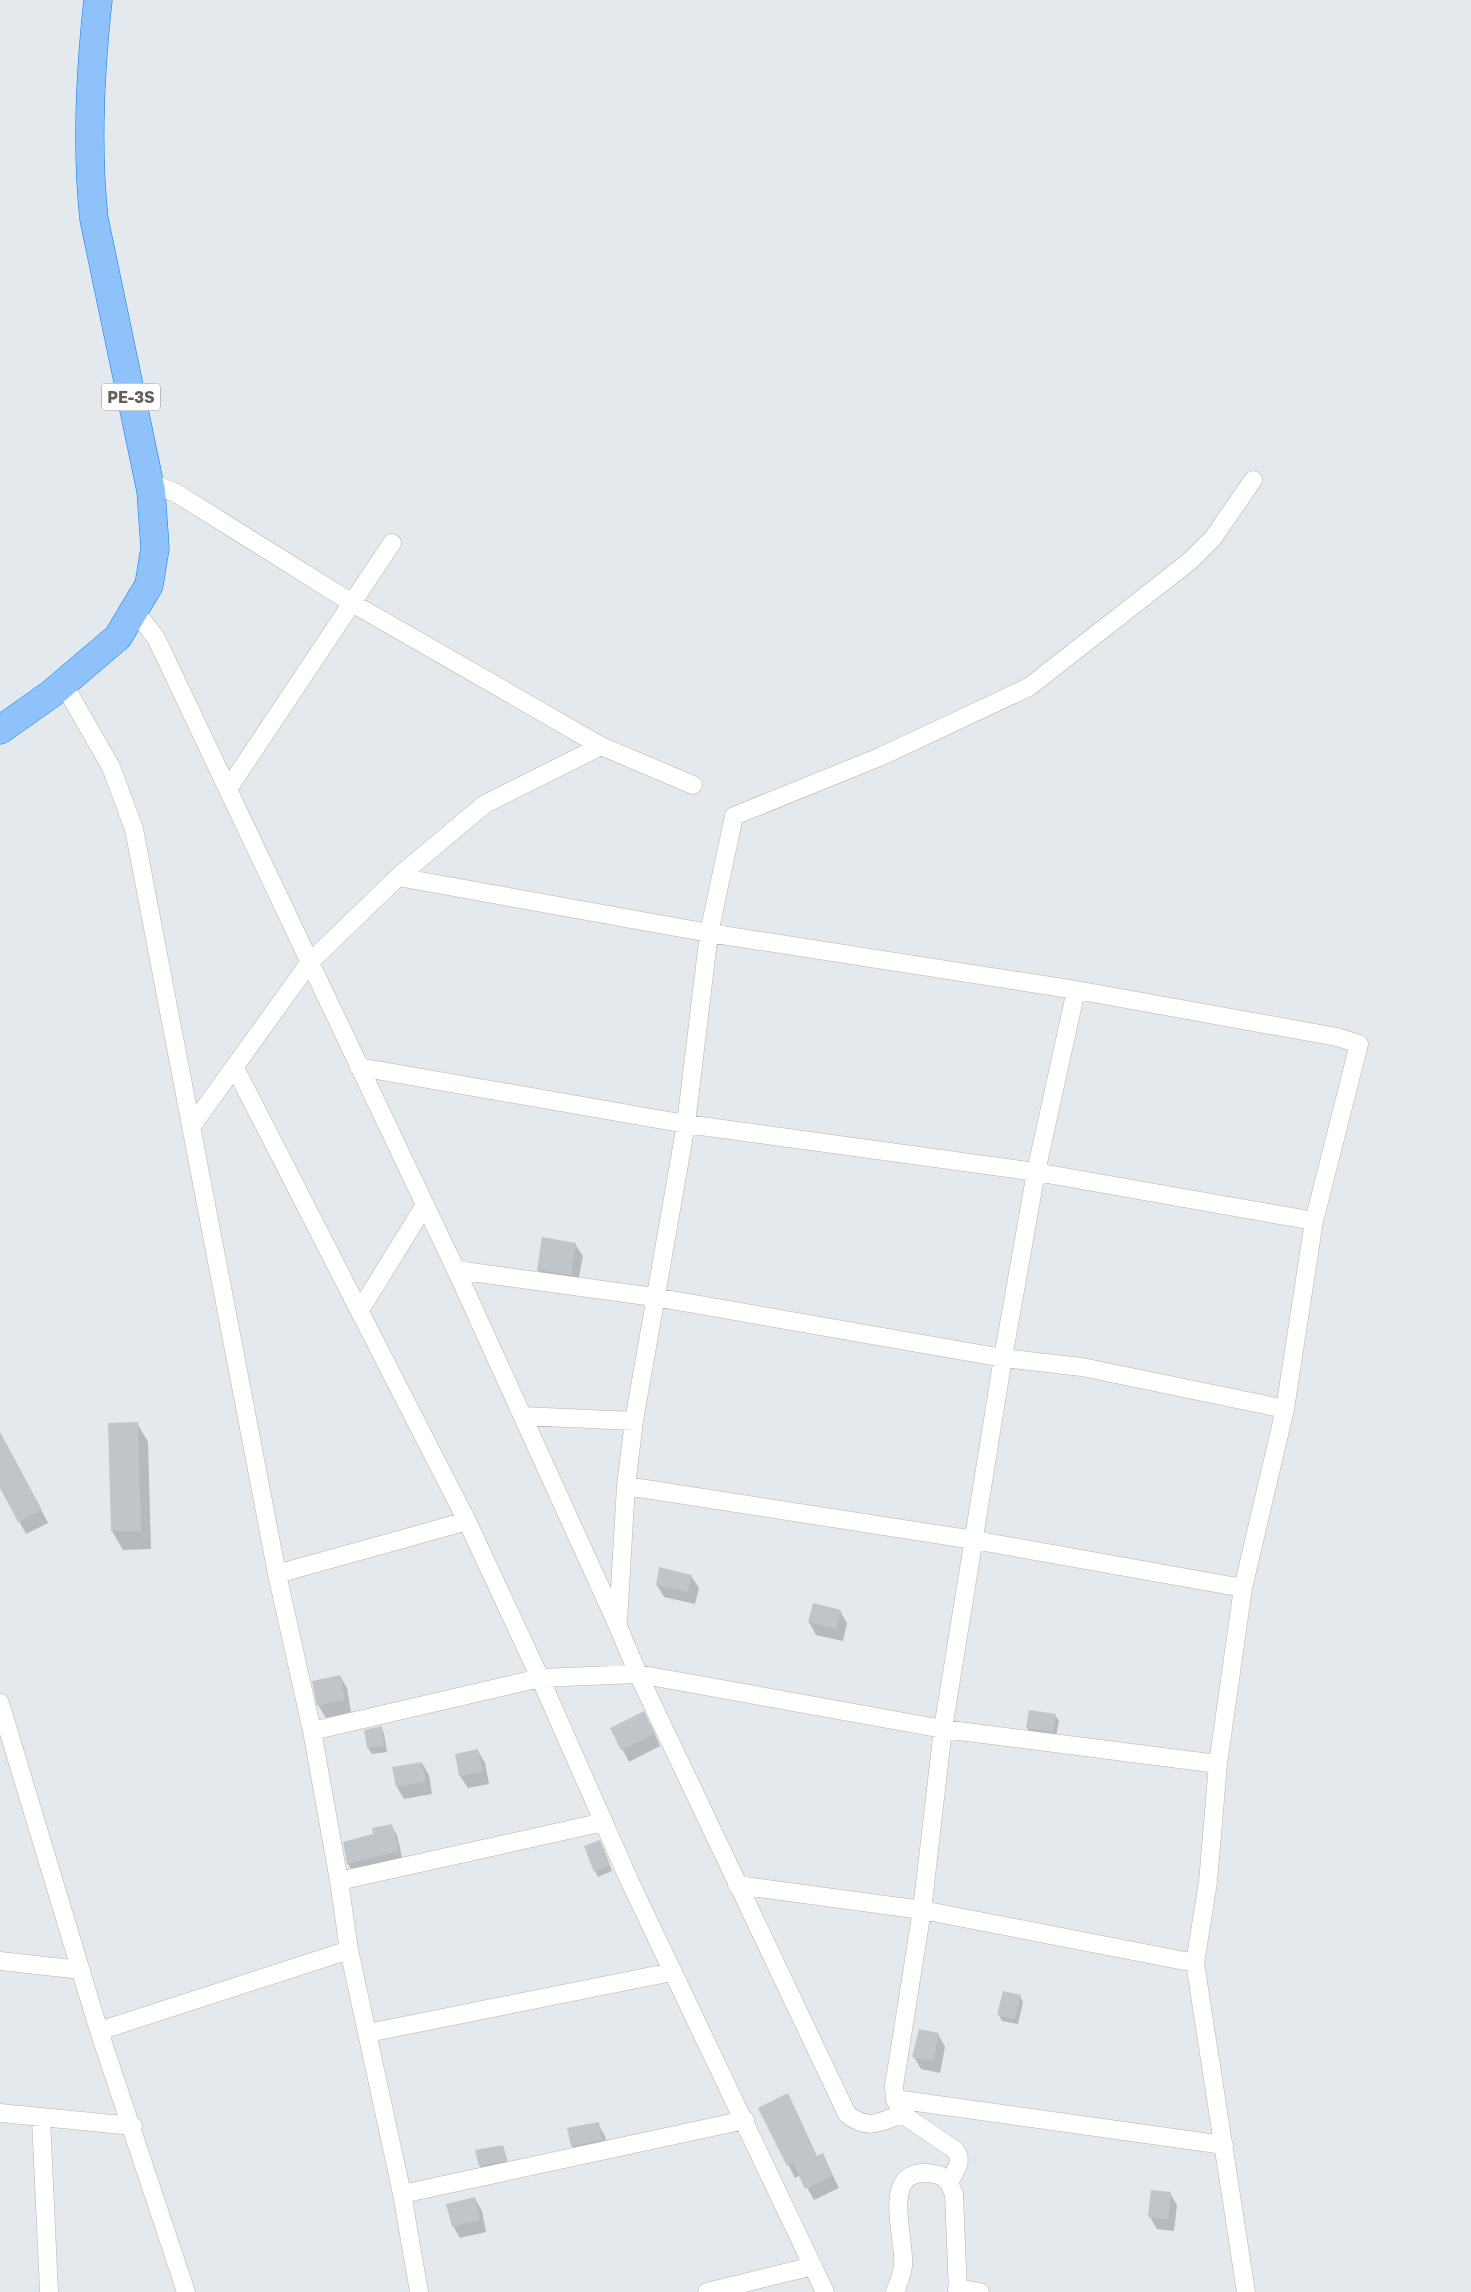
<svg xmlns="http://www.w3.org/2000/svg" width="1471" height="2292" viewBox="0 0 1471 2292" font-family="'Golos Text',sans-serif">
  <style>
    .shadow { fill: #0003 }
    .building { fill: #c0c5c9 }
    .lines { fill: none; stroke-linecap: round; stroke-linejoin: round }
    .street-casing { stroke: #b6b3b0; stroke-width: 19 }
    .highway-casing { stroke: #057fed; stroke-width: 29 }
    .street { stroke: #fff; stroke-width: 18 }
    .highway { stroke: #8fc1fa; stroke-width: 28 }
    .labels { text-anchor: middle; dominant-baseline: central; stroke-width: 5; stroke-linejoin: round; paint-order: stroke }
    .shield { fill: #fff; stroke: #928f8d; stroke-width: 1 }
    .shield-label { font-size: 16px; font-weight: bold; fill: #645f5c }
  </style>
  <rect width="100%" height="100%" fill="#e4e9ee"/>
  <!-- shadow -->
  <path class="shadow" d="M575,1244L583,1256L577,1287L545,1282L538,1270Z
    M137,1423L148,1442L151,1549L123,1550L112,1531Z
    M0,1450L14,1458L48,1523L26,1534L0,1486Z
    M691,1576L699,1588L695,1604L664,1597L657,1585Z
    M813,1604L840,1611L847,1623L843,1641L816,1635L809,1622Z
    M340,1676L347,1688L351,1712L326,1718L318,1705Z
    M1055,1715L1059,1721L1056,1737L1031,1734L1027,1728Z
    M651,1725L660,1746L629,1762L612,1729Z
    M381,1727L384,1733L387,1752L372,1754L368,1748L366,1731Z
    M478,1751L485,1763L489,1784L468,1788L460,1776L456,1755Z
    M422,1763L429,1775L432,1794L404,1799L397,1787Z
    M391,1825L397,1835L403,1861L354,1874L348,1864L344,1843L375,1835Z
    M603,1847L612,1871L598,1877L595,1871Z
    M1020,1996L1023,2002L1018,2024L1002,2021L999,2015Z
    M938,2034L945,2047L940,2073L921,2069L914,2057Z
    M794,2107L817,2157L829,2167L839,2188L814,2200L800,2175L795,2178L760,2109Z
    M598,2124L605,2136L608,2152L579,2158L572,2146L569,2129Z
    M503,2146L509,2166L483,2171L480,2166Z
    M1170,2193L1177,2205L1174,2231L1157,2229L1150,2217Z
    M475,2199L482,2211L486,2232L460,2238L453,2226Z"/>
  <!-- building -->
  <path class="building" d="M542,1237L576,1243L571,1275L537,1270Z
    M138,1422L141,1531H111L108,1423Z
    M0,1432L42,1510L18,1522L0,1488Z
    M659,1567L692,1575L688,1592L656,1585Z
    M813,1603L841,1610L836,1629L808,1622Z
    M340,1675L345,1700L317,1706L312,1681Z
    M1029,1710L1056,1714L1053,1732L1026,1728Z
    M644,1711L655,1734L621,1750L610,1728Z
    M382,1726L384,1746L367,1748L364,1730Z
    M478,1749L483,1772L459,1776L455,1754Z
    M422,1762L426,1782L396,1787L392,1767Z
    M392,1824L399,1851L347,1864L343,1842L373,1834L372,1828Z
    M600,1840L610,1865L594,1872L584,1846Z
    M1003,1991L1021,1995L1015,2019L997,2015Z
    M919,2029L939,2033L933,2061L912,2057Z
    M788,2093L817,2156L823,2153L833,2176L805,2189L793,2163L787,2166L758,2108Z
    M599,2122L602,2140L571,2146L567,2128Z
    M503,2145L507,2161L479,2166L475,2150Z
    M1151,2190L1171,2192L1168,2219L1148,2217Z
    M475,2197L480,2220L452,2227L446,2204Z"/>
  <g class="lines">
    <!-- street casing -->
    <g class="street-casing">
      <path id="street" d="M148,482L176,493L352,603L601,746L693,785
        M134,610L156,638L456,1270L617,1624L638,1674L847,2114C868,2131 879,2122 902,2114
        M63,683L111,767L134,829L277,1574L312,1731L339,1881L349,1950L402,2194L419,2292
        M228,789L392,543
        M398,877L709,933L1076,990L1337,1037L1359,1044L1314,1221L1285,1409L1243,1588L1218,1764L1208,1882L1195,1963L1246,2292
        M359,1067L686,1124L1036,1172L1314,1221
        M235,1068L467,1521L540,1678L630,1882L825,2292
        M191,1127L310,962L398,877L485,804L601,746
        M456,1270L654,1297L1003,1358L1082,1367L1285,1409
        M360,1310L425,1205
        M523,1416L634,1421
        M626,1486L974,1540L1243,1588
        M277,1574L467,1521
        M618,1621L626,1486L634,1421L686,1124L709,933L734,816L882,756L1029,687L1190,561L1213,538L1253,480
        M0,1703L99,2031L186,2292
        M312,1731L540,1678L638,1674L943,1729L1218,1764
        M339,1881L604,1822
        M737,1885L922,1910L1195,1963
        M0,1961L81,1970
        M99,2031L349,1950
        M368,2033L672,1972
        M895,2099L1224,2145
        M0,2113L133,2126
        M41,2118L49,2292
        M949,2182C955,2171 964,2161 955,2150L902,2114L895,2099L894,2086L922,1910L943,1729L1003,1358L1036,1172L1076,990
        M402,2194L745,2120
        M957,2288L980,2292
        M707,2292L813,2266
        M895,2292C898,2284 902,2275 903,2266C906,2237 877,2164 934,2174C946,2175 950,2185 954,2194L958,2292"/>
    </g>
    <!-- highway casing -->
    <g class="highway-casing">
      <path id="highway" d="M0,730L51,694L118,637L149,585L155,548L151,491L94,219C86,146 90,73 98,0"/>
    </g>
    <!-- street -->
    <use href="#street" class="street"/>
    <!-- highway -->
    <use href="#highway" class="highway"/>
  </g>
  <g class="labels">
    <!-- shield labels -->
    <rect class="shield" x="102" y="383.5" width="58" height="27" rx="4"/>
    <g class="shield-label">
      <text x="131" y="397">PE-3S</text>
    </g>
  </g>
</svg>
